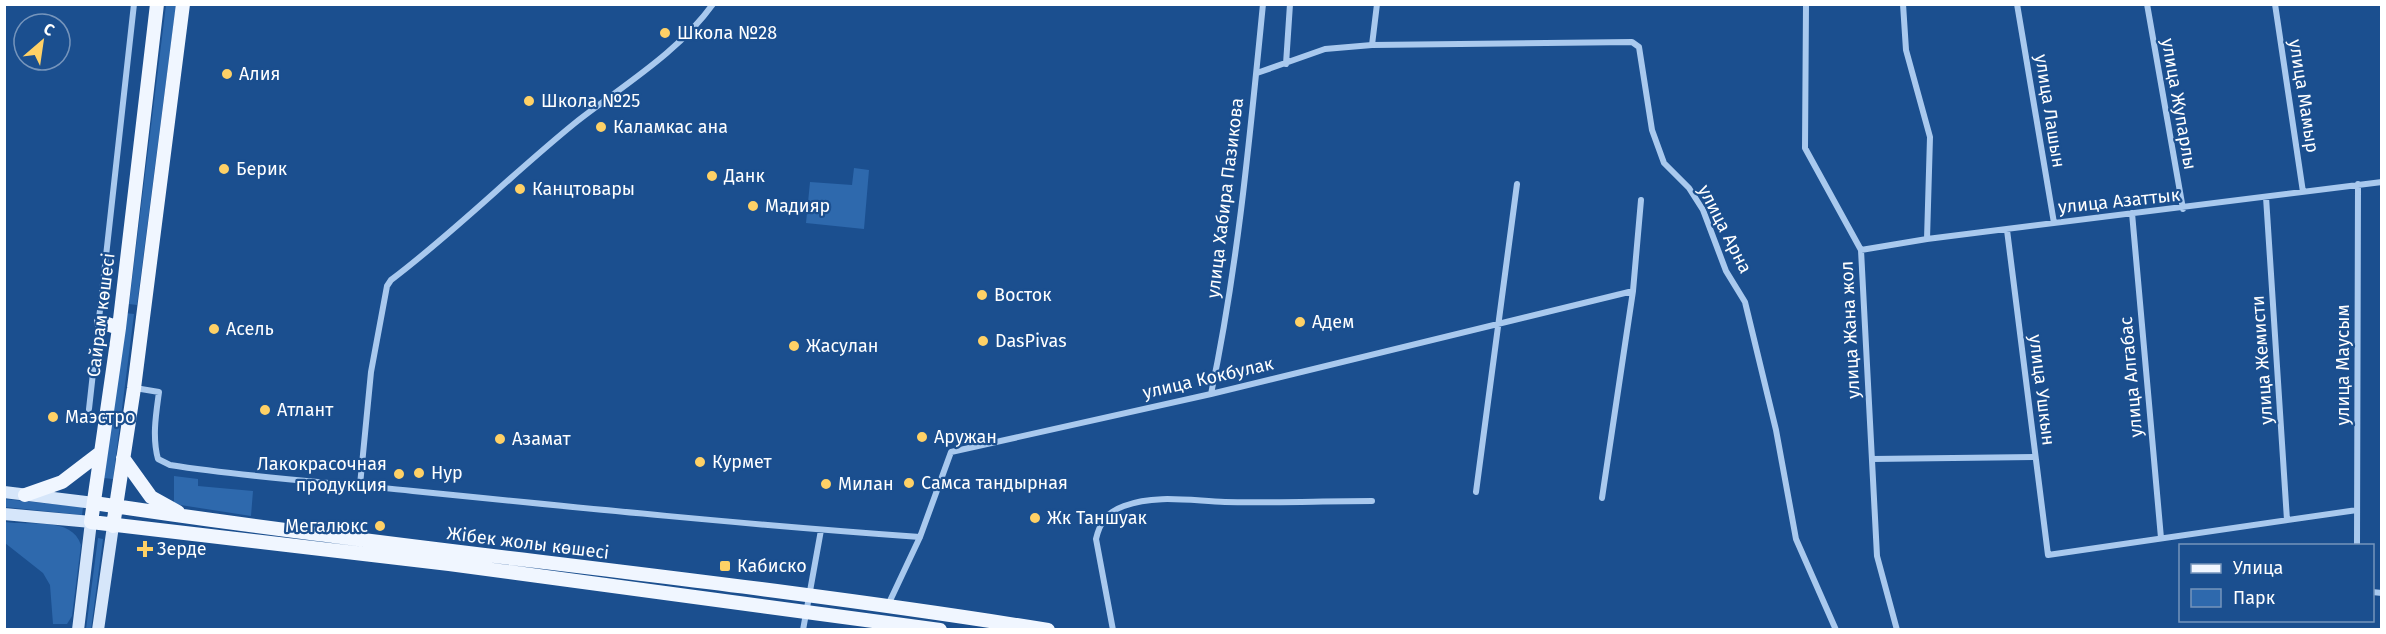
<svg xmlns="http://www.w3.org/2000/svg" width="2386" height="634" viewBox="0 0 2386 634" font-family="'Fira Sans',sans-serif">
  <style>
    .green { fill: #2e69ad }
    .lines { fill: none; stroke-linecap: round; stroke-linejoin: round }
    .street { stroke: #a9c9ee; stroke-width: 6 }
    .secondary { stroke: #d6e6fa; stroke-width: 12 }
    .primary { stroke: #f0f6ff; stroke-width: 14 }
    .poi-dot { fill: #ffd166; stroke: #1b4f8f; stroke-width: 2 }
    .labels { text-anchor: middle; dominant-baseline: central; stroke-width: 4.5; stroke-linejoin: round; paint-order: stroke }
    .poi-label { font-size: 18px; fill: #fff; stroke: #1b4f8f; text-anchor: start }
    .street-label { font-size: 18px; fill: #fff; stroke: #1b4f8f }
  </style>
  <rect width="100%" height="100%" fill="#1b4f8f"/>
  <!-- green -->
  <path class="green" d="M166,5H176L137,305L129,304Z
    M854,168L869,170L864,229L806,223L810,182L852,185Z
    M125,313L134,314L113,479L104,478Z
    M174,476L198,479V486L253,491L251,516L174,504Z
    M4,499L83,507L82,515L5,507Z
    M5,522C29,526 72,516 81,545L72,616L67,624H53L50,585L43,573L5,543Z
    M98,538L103,539L91,629H86Z"/>
  <g class="lines">
    <!-- street -->
    <path class="street" d="M1806,4L1805,148L1861,250L1877,556L1897,630
      M1903,4L1906,50L1930,137L1927,239
      M2017,4L2054,223
      M2147,4L2183,209
      M2275,4L2303,192
      M1372,45L1377,4
      M1286,64L1290,4
      M1257,73L1325,49L1372,45L1632,42L1639,47L1652,130L1664,163L1689,188L1703,210L1726,271L1745,302L1776,430L1796,539L1836,630
      M2266,197L2287,520
      M2132,213L2161,538
      M2007,230L2048,555L2357,510
      M1861,250L1927,239L2382,182
      M135,388L159,392C156,414 152,437 158,459L170,465C251,478 332,482 413,491C582,508 751,525 920,537
      M1211,394C1238,266 1250,135 1263,4
      M89,409L134,4
      M1872,459L2035,457
      M360,485L371,372L387,286L391,280C456,231 512,174 575,123C622,86 678,53 713,4
      M1476,492L1517,184
      M1602,498L1633,291L1641,200
      M2357,546L2358,184
      M2372,592L2382,593
      M888,605L920,537L951,452L1211,394L1633,291
      M803,630L821,530
      M1113,630L1096,539C1100,522 1107,512 1124,506C1156,494 1192,501 1225,502C1274,503 1323,501 1372,501"/>
    <!-- secondary -->
    <path class="secondary" d="M4,492L94,503
      M4,514L91,522L78,630
      M98,630L113,526"/>
    <!-- primary -->
    <path class="primary" d="M157,4L119,328L91,522L449,564L940,630
      M101,322L119,328
      M123,458L151,497L178,512
      M25,495L62,482L100,453
      M94,503C411,551 731,579 1048,630
      M113,526L134,388L183,4"/>
  </g>
  <!-- markers -->
  <g class="poi-dot">
    <circle cx="665" cy="33" r="6"/>
    <circle cx="227" cy="74" r="6"/>
    <circle cx="529" cy="101" r="6"/>
    <circle cx="601" cy="127" r="6"/>
    <circle cx="224" cy="169" r="6"/>
    <circle cx="712" cy="176" r="6"/>
    <circle cx="520" cy="189" r="6"/>
    <circle cx="753" cy="206" r="6"/>
    <circle cx="982" cy="295" r="6"/>
    <circle cx="1300" cy="322" r="6"/>
    <circle cx="214" cy="329" r="6"/>
    <circle cx="983" cy="341" r="6"/>
    <circle cx="794" cy="346" r="6"/>
    <circle cx="265" cy="410" r="6"/>
    <circle cx="53" cy="417" r="6"/>
    <circle cx="922" cy="437" r="6"/>
    <circle cx="500" cy="439" r="6"/>
    <circle cx="700" cy="462" r="6"/>
    <circle cx="419" cy="473" r="6"/>
    <circle cx="399" cy="474" r="6"/>
    <circle cx="909" cy="483" r="6"/>
    <circle cx="826" cy="484" r="6"/>
    <circle cx="1035" cy="518" r="6"/>
    <circle cx="380" cy="526" r="6"/>
    <path d="M142 540h6v6h6v6h-6v6h-6v-6h-6v-6h6z"/>
    <rect x="719" y="560" width="12" height="12" rx="3"/>
  </g>
  <g class="labels">
    <!-- poi labels -->
    <g class="poi-label">
      <text x="677" y="33">Школа №28</text>
      <text x="239" y="74">Алия</text>
      <text x="541" y="101">Школа №25</text>
      <text x="613" y="127">Каламкас ана</text>
      <text x="236" y="169">Берик</text>
      <text x="724" y="176">Данк</text>
      <text x="532" y="189">Канцтовары</text>
      <text x="765" y="206">Мадияр</text>
      <text x="994" y="295">Восток</text>
      <text x="1312" y="322">Адем</text>
      <text x="226" y="329">Асель</text>
      <text x="995" y="341">DasPivas</text>
      <text x="806" y="346">Жасулан</text>
      <text x="277" y="410">Атлант</text>
      <text x="65" y="417">Маэстро</text>
      <text x="934" y="437">Аружан</text>
      <text x="512" y="439">Азамат</text>
      <text x="712" y="462">Курмет</text>
      <text x="387" y="464" text-anchor="end">Лакокрасочная<tspan x="387" dy="21">продукция</tspan></text>
      <text x="431" y="473">Нур</text>
      <text x="921" y="483">Самса тандырная</text>
      <text x="838" y="484">Милан</text>
      <text x="1047" y="518">Жк Таншуак</text>
      <text x="368" y="526" text-anchor="end">Мегалюкс</text>
      <text x="157" y="549">Зерде</text>
      <text x="737" y="566">Кабиско</text>
    </g>
    <!-- street labels -->
    <g class="street-label">
      <text transform="translate(2304 96) rotate(81)">улица Мамыр</text>
      <text transform="translate(2179 104) rotate(80)">улица Жупарлы</text>
      <text transform="translate(2050 111) rotate(81)">улица Лашын</text>
      <text transform="translate(1225 198) rotate(-83)">улица Хабира Пазикова</text>
      <text transform="translate(2119 201) rotate(-6)">улица Азаттык</text>
      <text transform="translate(1725 229) rotate(63)">улица Арна</text>
      <text transform="translate(101 315) rotate(-83)">Сайрам көшесі</text>
      <text transform="translate(1850 330) rotate(-93)">улица Жана жол</text>
      <text transform="translate(2262 360) rotate(-94)">улица Жемисти</text>
      <text transform="translate(2343 365) rotate(-90)">улица Маусым</text>
      <text transform="translate(2131 377) rotate(-95)">улица Алгабас</text>
      <text transform="translate(1208 378) rotate(-13)">улица Кокбулак</text>
      <text transform="translate(2042 390) rotate(83)">улица Ушкын</text>
      <text transform="translate(528 543) rotate(7)">Жібек жолы көшесі</text>
    </g>
  </g>
  <!-- border -->
  <rect width="2386" height="634" fill="none" stroke="#ffffff" stroke-width="12"/>
  <!-- legend -->
  <rect x="2179" y="544" width="195" height="78" fill="#1b4f8f" stroke="#7695bc" stroke-width="1.5"/>
  <rect x="2191" y="564" width="30" height="9" fill="#f0f6ff" stroke="#7695bc" stroke-width="1.5"/>
  <text x="2233" y="574" font-size="18" fill="#ffffff">Улица</text>
  <rect x="2191" y="589" width="30" height="18" fill="#2e69ad" stroke="#7695bc" stroke-width="1.5"/>
  <text x="2233" y="604" font-size="18" fill="#ffffff">Парк</text>
  <!-- north arrow -->
  <g transform="translate(42 42) rotate(29)"><circle r="28" fill="#1b4f8f" stroke="#7695bc" stroke-width="1.5"/>
  <path d="M0-4.5L10 22L0 15L-10 22Z" fill="#ffd166"/>
  <text y="-9" font-size="16" font-weight="bold" text-anchor="middle" fill="#ffffff">С</text>
  </g>
</svg>
